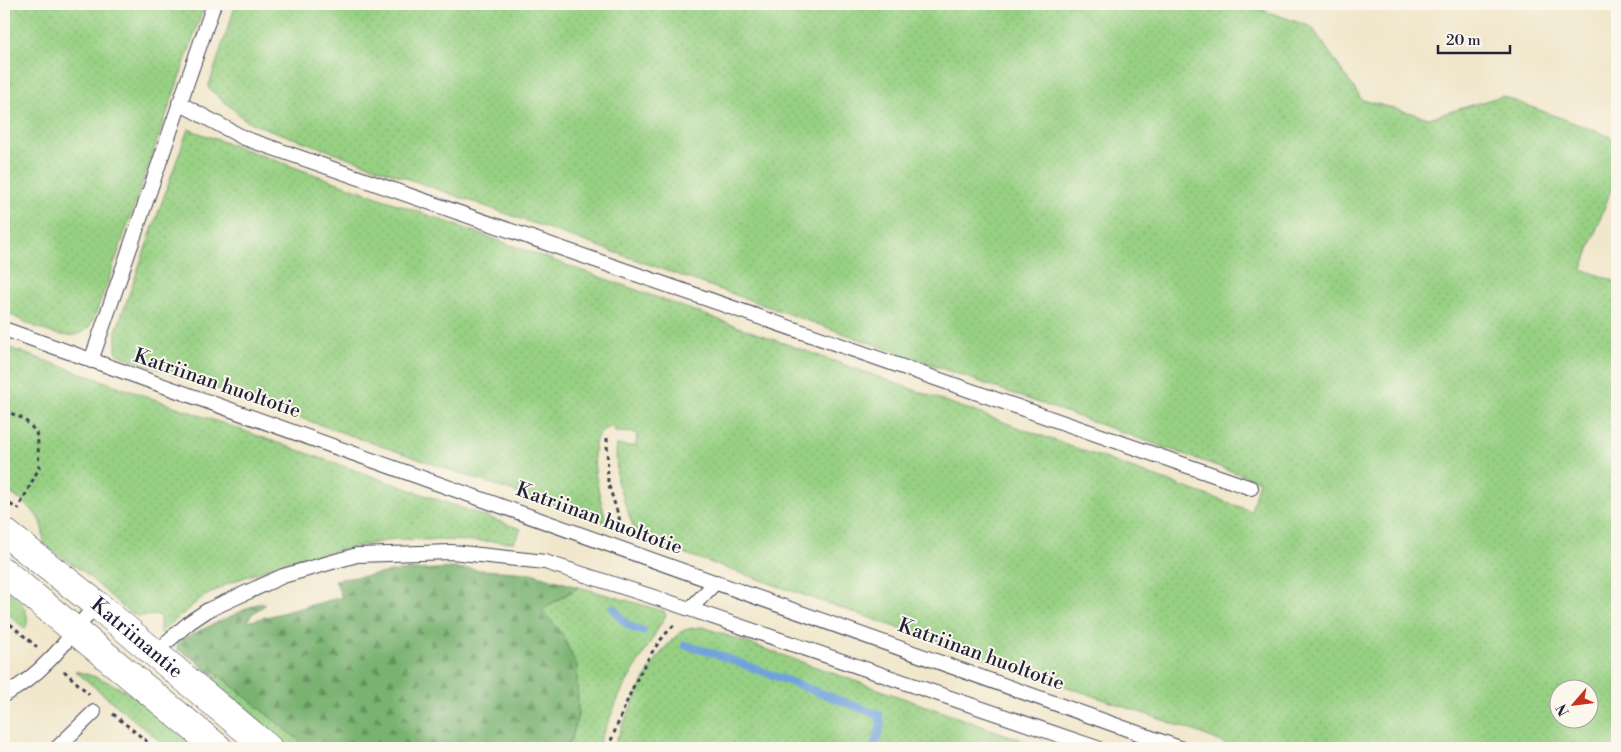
<svg xmlns="http://www.w3.org/2000/svg" width="1621" height="752" viewBox="0 0 1621 752" font-family="'Libre Bodoni',serif">
  <style>
    .grass { fill: url(#grass-dots); stroke: #5c795f; fill-rule: evenodd }
    .forest { fill: url(#forest-firs); stroke: #4e6a56 }
    .lines { fill: none; stroke-linecap: round; stroke-linejoin: round }
    .stream { stroke: #70a2db; stroke-width: 8 }
    .service-casing { stroke: #414051; stroke-width: 16 }
    .secondary-casing { stroke: #414051; stroke-width: 29 }
    .path { stroke: #414051; stroke-width: 3; stroke-dasharray: 4 4; stroke-linecap: butt }
    .service { stroke: #fff; stroke-width: 14 }
    .secondary { stroke: #fff; stroke-width: 28 }
    .labels { text-anchor: middle; dominant-baseline: central; stroke-width: 4; stroke-linejoin: round; paint-order: stroke }
    .street-label { font-size: 20px; fill: #22223b; stroke: #fbf7ec }
  </style>
  <defs>
    <pattern id="grass-dots" width="8" height="8" patternUnits="userSpaceOnUse" patternTransform="scale(1.25)"><rect width="8" height="8" fill="#97d083"/><path d="M2 2h.1M6 6h.1" fill="none" stroke="#82b272" stroke-width="1.8" stroke-linecap="round"/></pattern>
    <pattern id="forest-firs" width="22" height="20" patternUnits="userSpaceOnUse" patternTransform="scale(1.25)"><rect width="22" height="20" fill="#79b271"/><path d="M5 1l3.5 6h-7zM16 11l3.5 6h-7z" fill="#63905e"/></pattern>
  </defs>
  <rect width="100%" height="100%" fill="#fbf7ec"/>
  <filter id="ink" filterUnits="userSpaceOnUse"><feTurbulence type="fractalNoise" baseFrequency=".02" numOctaves="2"/><feDisplacementMap in="SourceGraphic" scale="10" xChannelSelector="R" yChannelSelector="G"/><feConvolveMatrix kernelMatrix="1 2 1 2 8 2 1 2 1" color-interpolation-filters="sRGB"/></filter>
  <filter id="wash" filterUnits="userSpaceOnUse"><feTurbulence type="fractalNoise" baseFrequency=".0096" numOctaves="4" result="noise"/><feDisplacementMap in="SourceGraphic" scale="20" xChannelSelector="R" yChannelSelector="G"/><feGaussianBlur stdDeviation="1.12" result="paint"/><feColorMatrix in="noise" values="0 0 0 0 0 0 0 0 0 0 0 0 0 0 0 0 0 1.4 0 .05"/><feComposite in="paint" operator="in"/></filter>
  <g filter="url(#wash)">
    <rect width="100%" height="100%" fill="#f1e7cc"/>
    <!-- grass -->
    <path class="grass" d="M4,4H205L106,287C101,297 95,319 89,327C71,349 28,323 9,314L4,303Z
      M236,4H1245L1312,27L1362,100L1429,118L1502,96L1617,139V173L1582,269L1617,282V748H1236L1197,732L637,537L617,481L616,445L636,446L637,433L615,432L614,427C609,428 604,428 600,433C585,450 602,504 607,524L118,355L116,350V331L188,129L1251,511L1259,481L248,122L208,88ZM1558,690H1588V720H1558Z
      M4,346L521,529L514,542L395,539L294,559L229,583L200,599L160,633V615L138,616L126,610L84,572L47,547C42,540 44,536 42,528C38,509 18,499 4,489Z
      M579,587L664,611L666,615L621,692L597,748H565L571,740L578,715L577,666L542,610Z
      M5,590C19,598 33,612 25,629L4,610Z
      M703,627L1044,748H613C628,713 650,656 681,632C687,628 695,628 703,627Z
      M75,671C128,683 157,714 197,748H168Z
      M220,676L308,748H291L210,679Z"/>
    <!-- forest -->
    <path class="forest" d="M454,568L531,573L578,587L542,610L562,634L577,666L578,715L571,740L565,748H308L220,676L206,671L197,661L177,649L178,641L261,602L265,605L252,614L247,622L342,597L335,580L399,571Z"/>
    <g class="lines">
      <!-- stream -->
      <path class="stream" d="M613,608C623,621 627,627 643,631
        M685,645L716,654L879,715L881,725L874,748"/>
    </g>
  </g>
  <g filter="url(#ink)">
    <g class="lines">
      <!-- service casing -->
      <g class="service-casing">
        <path id="service" d="M179,103L244,138L1251,488
          M4,329L1180,748
          M91,361L214,4
          M690,609L716,582
          M168,641L190,622L208,610L283,576L357,555L452,552L545,562L669,602L1097,748
          M4,695C43,675 70,637 96,604
          M57,748L94,712"/>
      </g>
      <!-- secondary casing -->
      <g class="secondary-casing">
        <g id="secondary">
          <path id="s1" d="M4,532L96,604L268,748"/>
          <path d="M4,572L218,748"/>
        </g>
      </g>
      <!-- path -->
      <path class="path" d="M4,410L24,419L36,432L38,443L39,468L18,509
        M607,438L608,483L623,530
        M4,499L14,507
        M4,619L37,647
        M64,671L89,694
        M113,714L155,748
        M608,748C626,705 641,657 675,624"/>
      <!-- service -->
      <use href="#service" class="service"/>
      <!-- secondary -->
      <use href="#secondary" class="secondary"/>
    </g>
  </g>
  <g class="labels">
    <!-- street labels -->
    <g class="street-label">
      <text transform="translate(217 384) rotate(19)">Katriinan huoltotie</text>
      <text transform="translate(599 519) rotate(20)">Katriinan huoltotie</text>
      <text stroke="none"><textPath href="#s1" startOffset="170">Katriinantie</textPath></text>
      <text transform="translate(981 655) rotate(20)">Katriinan huoltotie</text>
    </g>
  </g>
  <!-- margin -->
  <rect width="1621" height="752" fill="none" stroke="#fbf7ec" stroke-width="20"/>
  <!-- north arrow -->
  <g transform="translate(1574 704) rotate(242)"><circle r="24" fill="#fbf7ec" stroke="#a4a2a5"/>
  <path d="M0-4L9 19L0 12L-9 19Z" fill="#c8321e"/>
  <text y="-8" font-size="14" font-weight="bold" text-anchor="middle" fill="#22223b">N</text>
  </g>
  <!-- scale -->
  <path d="M1438 45v8h72v-8" fill="none" stroke="#22223b" stroke-width="2.5"/>
  <text x="1446" y="45" font-size="15" fill="#22223b" stroke="#fbf7ec" stroke-width="4" paint-order="stroke">20 m</text>
</svg>
